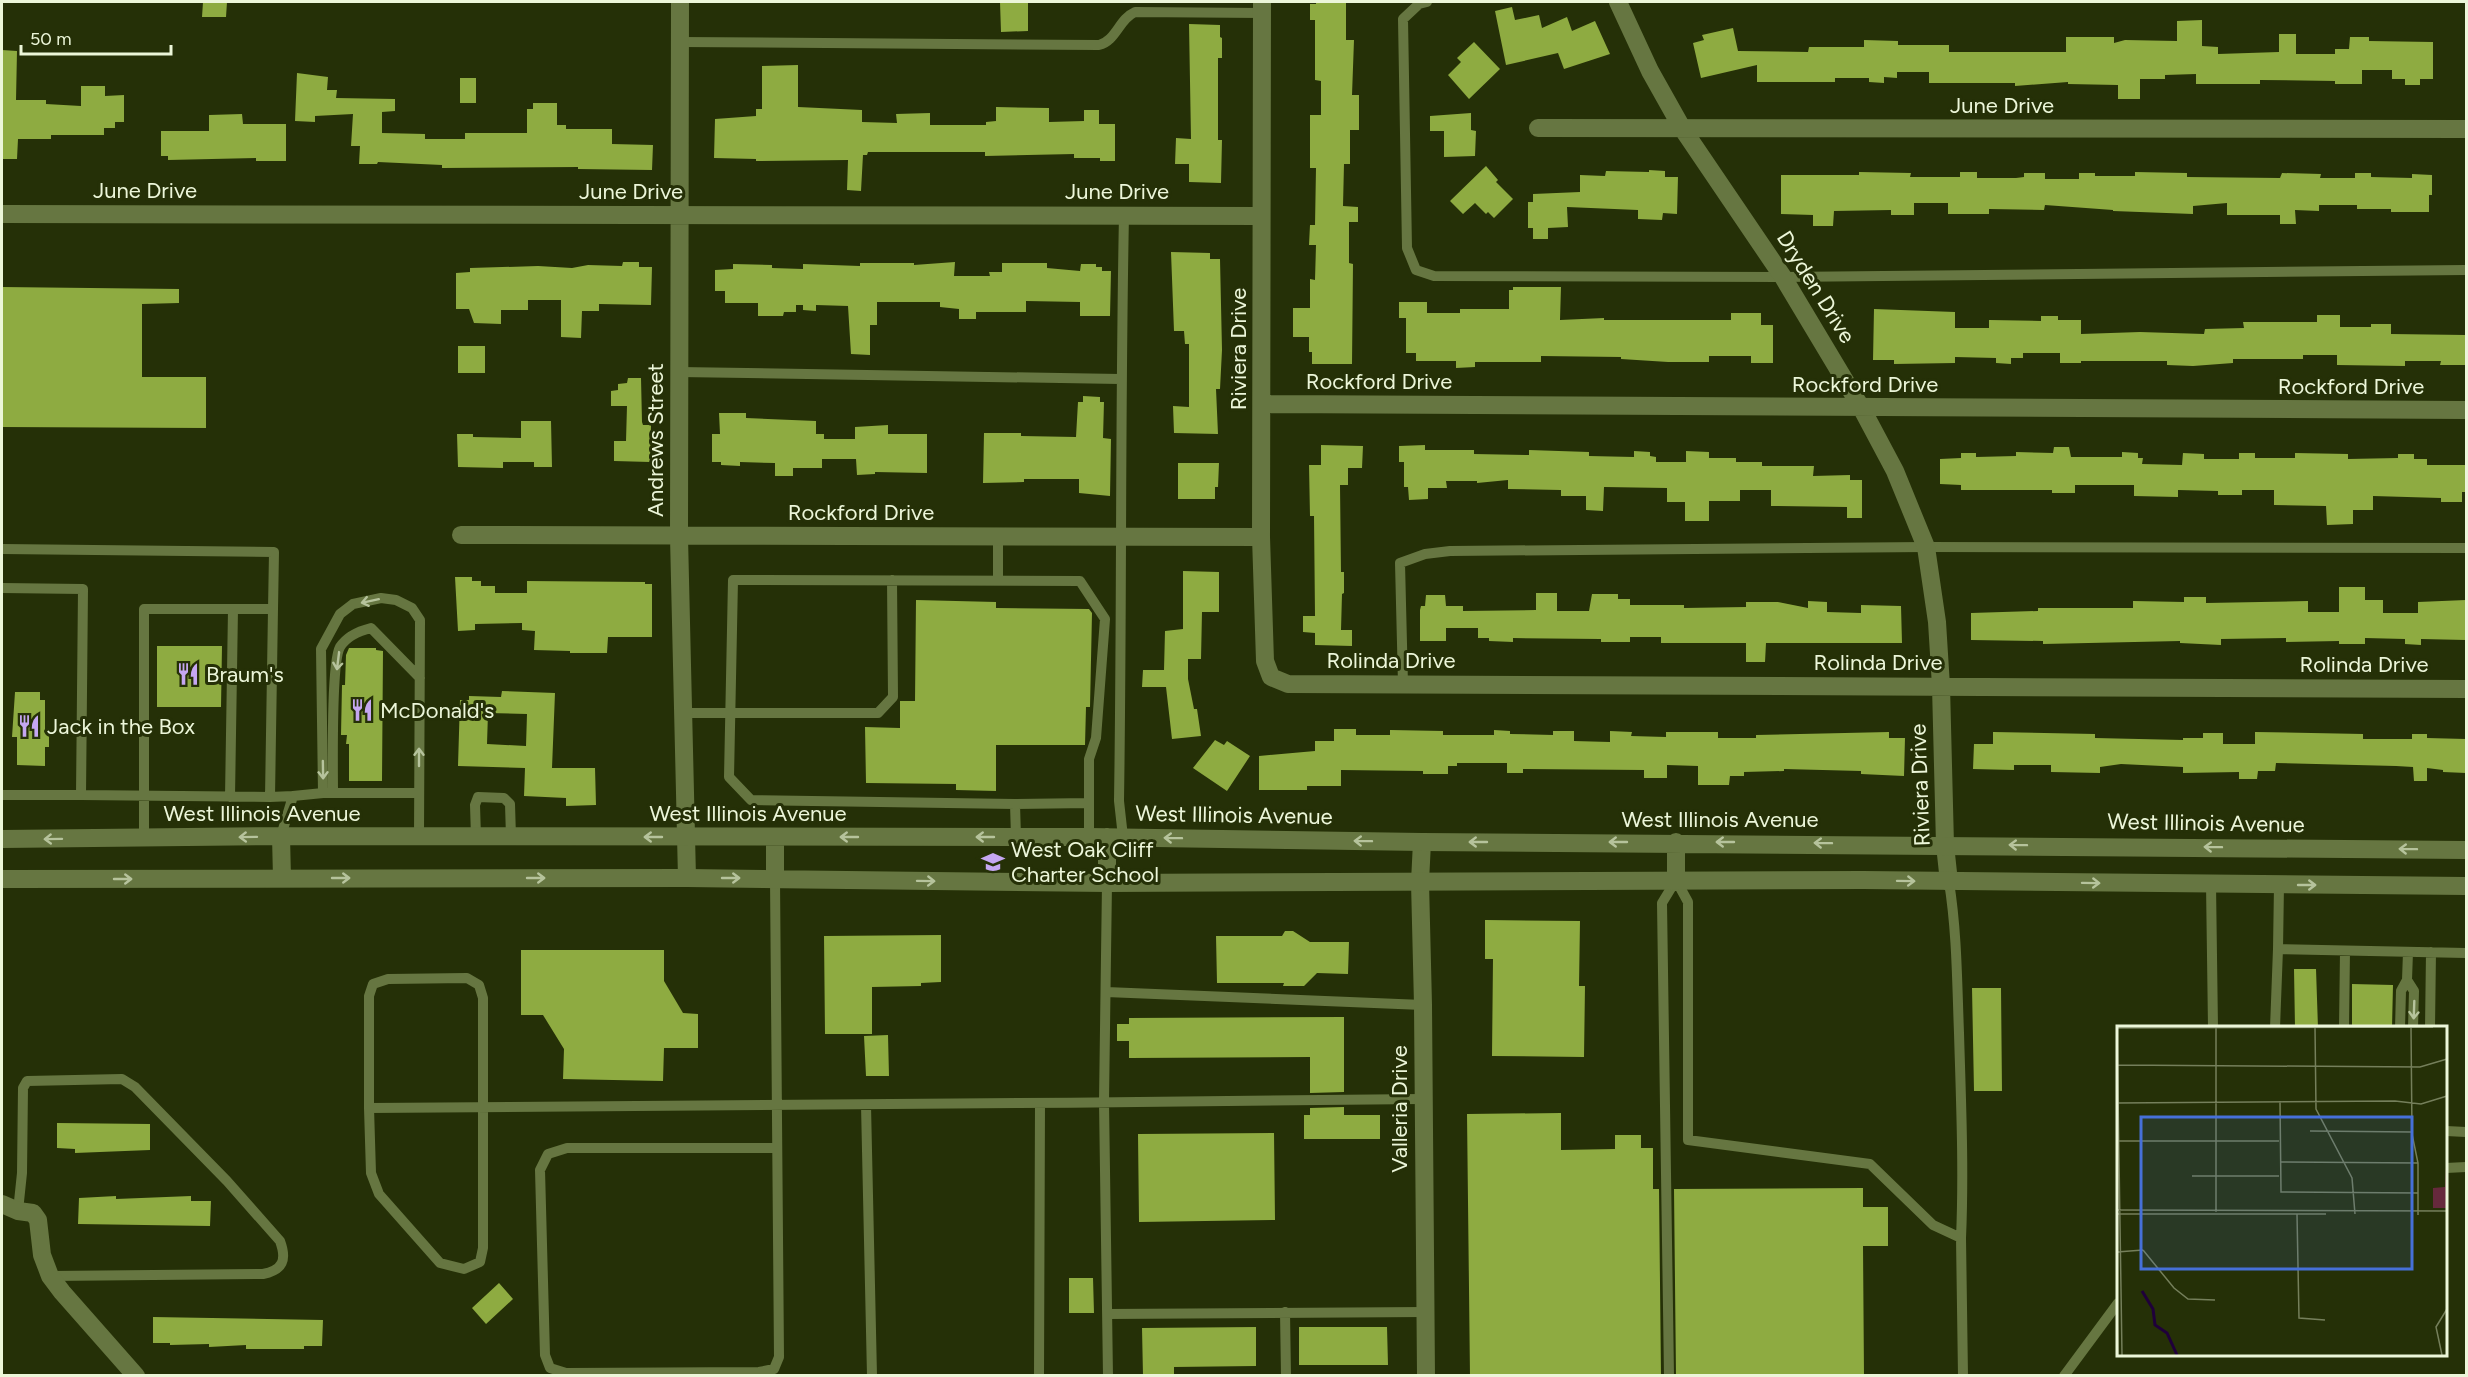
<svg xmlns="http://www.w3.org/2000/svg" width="2468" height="1377" viewBox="0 0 2468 1377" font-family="Figtree,sans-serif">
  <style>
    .building { fill: #8eab41; fill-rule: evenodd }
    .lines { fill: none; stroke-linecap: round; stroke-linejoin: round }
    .lane { stroke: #667641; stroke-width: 10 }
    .street { stroke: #667641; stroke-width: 18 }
    .secondary { stroke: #667641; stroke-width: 18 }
    .oneway { stroke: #b6c39c }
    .labels { text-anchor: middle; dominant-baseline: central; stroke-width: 6; stroke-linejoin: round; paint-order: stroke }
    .street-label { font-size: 22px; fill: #ecf6d9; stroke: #253007 }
    .poi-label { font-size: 22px; fill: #ecf6d9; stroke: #253007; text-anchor: start }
    .inset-river { fill: none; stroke: #1f003a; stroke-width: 3 }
    .inset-road { fill: none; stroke: #757f5b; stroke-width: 1.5 }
    .view { fill: #4670d8; fill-opacity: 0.15; stroke: #4670d8; stroke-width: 3 }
    .inset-edge { fill: none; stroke: #ecf6d9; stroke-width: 3 }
  </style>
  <rect width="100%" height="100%" fill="#253007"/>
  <!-- building -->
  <path class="building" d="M203,2H227L226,17H202Z
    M1000,2H1028V31L1001,32Z
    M1316,2H1346V40H1354L1352,95H1359V130H1350V164H1344L1343,206L1358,207V222H1349V263L1353,264L1352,364H1312V352H1309V337H1293V308H1310V279L1315,280L1316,245H1309L1310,225H1315L1316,168H1310V115H1321V81L1315,80V20H1310V4H1316Z
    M1512,7L1515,20L1539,15L1542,28L1567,17L1572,31L1595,21L1610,54L1564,69L1558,53L1506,65L1495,11Z
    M2202,20V46L2218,47V54L2279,52V34H2296V54H2335V49H2349L2350,37H2369V41L2433,42V79H2420V85H2405V79H2392V70H2362V84H2335V81L2260,80V84H2196V74L2165,75V79H2140V99H2118V85L2068,84V82L2015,86V83H1929V72H1897V78L1884,77V83L1869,82V78H1835V82H1757V65L1701,78L1693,43L1704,40L1702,35L1733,28L1738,51L1808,52L1809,47H1864V40L1898,41V45H1949V52H2066V37H2114V43L2125,40L2177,41V21Z
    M1189,24L1220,25V37L1222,38V58H1218V140H1222L1221,183L1189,182V164H1175L1176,138L1191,139Z
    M1474,42L1500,69L1469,99L1448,75L1461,62L1457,58Z
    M2,50L17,51L16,100H46V104L81,106V86H105V96L124,95V122H115V128H104V135H51V139H18L17,159H2Z
    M798,65V107L862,110V122L897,123L896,114L930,113V125H986V122L996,121V107L1049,108V122L1084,121V110H1099V124H1115V161H1100V158H1074V154L985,156V152H868L867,155H863L861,191L847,190L848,160L756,161V159L714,158L715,119L756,116V109H762V66Z
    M297,73L328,77L327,90H337L336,98L395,99V111L382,112V133L425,134V139H465V133H527V109H533V103H557V125H566V129H612V144L653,145L652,170L578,169V167L442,168V165L378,162L377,164H359L360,146H351L353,114L315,116V122L295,121Z
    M460,78H476V103H460Z
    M1471,113V130L1476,131L1475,156L1444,157V131H1430V116Z
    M242,114L243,124H286V161H256V158L168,160V156H161V131H209V115Z
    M1486,166L1498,180L1496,182L1513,199L1494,218L1488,212L1486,214L1475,203L1463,214L1450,201Z
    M1649,170L1665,171V177H1678L1677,214L1663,213L1662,220L1638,219V210L1567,207L1568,227L1548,228V239H1533V228H1528V202H1533V194L1580,192V175L1605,176L1606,171L1649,172Z
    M1859,172L1911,173L1910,177H1960V172H1977V178H2016L2024,177V173H2045V179H2079V173H2095V176H2135V172L2187,173V177L2280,178L2282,173L2321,174L2320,178H2355V173H2371V177L2412,178V174L2432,175V195H2429V212H2391V209H2357V205H2319V211L2295,210L2296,224H2280V215H2227V203L2193,206V214L2113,211V210L2045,205L2044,210L1989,209V214H1948V203H1914V215H1891V210L1834,211L1833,226H1813V215L1781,214V175H1859Z
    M1171,252L1210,253V259H1220L1222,350L1220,389H1216L1218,434L1174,433L1173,406L1189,407V344H1185L1184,331H1174Z
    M623,262H639V267H652L651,305L599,304V311H582L581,338L561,337V300H528V310H501V324L474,323L469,309H456V273L470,272V268L538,266L572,268L588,265L622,266Z
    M955,262L954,276H990L989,272H1002V263H1047V268L1080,271L1081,264H1096V267H1102V271H1111L1110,316H1080V302L1026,301V312H976V319H959V309L940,307V302H877V325H870V355L851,354L848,306L816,305V311L803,310V305H796V312H784L783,316H758V303H725V291H715V270L733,269V264L772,265V268L803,269V264L860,266V263H914V265Z
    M2,287L179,289V303L142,304V377H206V428L2,427Z
    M1513,287H1561L1560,320L1604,318V320H1731V313H1761V325H1773V363H1751V356H1709V362H1668L1621,359V357L1541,356V362H1475V367L1456,368V361H1416V353H1406V318H1399V302H1427V313H1460V309H1509V290H1513Z
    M1874,309L1955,312V328H1989V320L2041,321V316H2058V320H2081V334L2140,332L2204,334L2205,329L2244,328L2243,322H2317V315H2340V327H2371V324H2391V334L2466,335V365H2440L2441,361H2405V366L2337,365V355H2303V359H2233V363L2193,366L2167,365V361H2081V363H2060V353H2023V358H2011V364L1996,363V358L1955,357V363L1894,364V360H1873Z
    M458,346H485V373H458Z
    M628,378H641L642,422L643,425H651L650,462L614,461V441H626L627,406H611V391L618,390V384L627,383Z
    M1083,396L1100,397V402H1104L1103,438L1111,439L1110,496L1079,493V479H1024V482L983,483L984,433H1021V436L1076,437L1078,402H1083Z
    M719,413H746V418L816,421V434H824V439H855V427L888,425V434H927V473L875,472V474L857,475L856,459H822V468H793V476H775V463L740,462V466L721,465V462H712V434H720Z
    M521,421H551L552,467H534V462H503V468L458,467L457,434H473V437L521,438Z
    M1321,445L1363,446L1362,468H1348V485H1340L1341,572H1344V593L1342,594L1341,630H1352V646L1315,645V633L1303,632V616H1315L1314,516H1310L1309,465H1321Z
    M1425,445V450H1474V454L1529,455V450L1589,452V456L1634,457V451L1650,452V456L1656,457V462H1686V451L1709,452V458H1736V462H1762V466H1814L1813,476L1850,475V480H1862V518H1847V507L1771,506V490H1740V501H1709V521H1685V502H1667V488L1604,487L1603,511L1586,510V496H1561V490L1508,489V480L1477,483V481H1446L1447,488H1428V499L1409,500L1408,487H1404V462H1399V446Z
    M2054,447H2069L2071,457H2122V452L2138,453V458H2143L2142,464L2182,465L2183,453L2204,454V459H2239V453H2255V458H2295V453L2348,454V459L2398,458V454H2414V459H2427V465H2466V492H2462V502H2441V498L2373,496V510H2353V524L2327,525L2326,506L2274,505V490H2242V495H2218V491L2178,490V497L2134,496V485H2075V493H2052V490H1961V485L1940,484V459L1961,458V453H1976V457L2016,456V452L2053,453Z
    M1178,463H1219L1218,487H1215V499H1178Z
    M1183,571L1219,572V612H1202L1201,659H1188V679L1194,709H1197L1201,736L1172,739L1166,687H1142L1143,670H1164L1165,631L1183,629Z
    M455,577H472V581H481V586H495V593H527V581L645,582V584H652V637H608L607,653H570V651L534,650L535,631L522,630V623L475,624V630L458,631Z
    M2339,587H2365V600H2383V613H2418V602L2466,600V640L2421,639V645L2405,644V639L2365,638V644H2339V641L2286,642V638L2221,639V645L2180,643V641L2043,644V641L1971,640V613L2038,611V608H2133V601L2184,602V597H2206V603L2308,601V612H2339Z
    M1536,593H1557V611H1589L1592,594H1618V599H1630V605H1684V608L1746,607V602H1778L1808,608V601L1827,602V612L1861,613V605L1901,606L1902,643H1766L1765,662H1746V643H1661V637H1630V642H1601V639L1513,638V642L1489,641V638H1478V628H1446V641H1420V610L1421,606H1425L1426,595H1445L1446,606H1463V611L1536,610Z
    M916,600L996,602V608L1089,609L1092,613L1090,707H1086L1085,745H996V791L956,790V784L866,783L865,727L900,728V701H915Z
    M157,646H222L221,707H157Z
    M349,648H376V650L383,651L382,781H349V744H346L347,735H341L342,685H345L346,655Z
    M502,691L555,693L552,768H595L596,805L566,806V798L524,796L525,768L458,766L460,700H469V696L501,697ZM488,713L527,714L526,746L487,744Z
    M15,692H40V700H45V731H49V747H45V766L17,765V737H12Z
    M1334,729H1356V735H1390V730L1443,731V735H1494V730L1510,731V734L1553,735V731H1574V741L1610,742V731L1632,732L1631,736L1666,737V732H1718V738H1756V735L1889,732V738H1905L1904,776L1861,774V771L1784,769V771L1744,772V776H1730L1729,785H1698V766L1667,765V778H1644V770L1523,769V773H1507V763H1457V766H1448V774H1423V771L1341,770V786H1307V790H1259V756L1315,751V741H1334Z
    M1993,732L2095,734V738L2183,740V738H2203V733H2223V744H2255V732L2363,734V739H2412V734H2427V738L2466,739V773L2443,772V770L2427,768V781H2414L2413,767L2396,766L2276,763L2275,771H2258L2257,779H2239V772L2183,773V767L2121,764L2100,767V773L2051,772V765H2014V770L1973,769L1974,744H1993Z
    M1215,740L1224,745L1227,741L1250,756L1227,791L1193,768Z
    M1485,920L1580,921L1579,986H1585L1584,1057L1492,1056L1493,959H1485Z
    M1285,931H1293L1310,942H1349L1348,974L1317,973L1304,986H1283L1284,983H1217L1216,936H1282Z
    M941,935V982L921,983V986L872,987V1034H825L824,936Z
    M521,950H664V981L683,1013L698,1014V1048H664L663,1081L563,1079L564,1049L543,1015H521Z
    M2294,969H2316L2318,1028H2295Z
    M2352,984L2393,985L2392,1028H2352Z
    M1972,988H2001L2002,1091H1974Z
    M1344,1017V1092L1310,1093V1057L1129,1058V1041H1117V1024H1129V1018Z
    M888,1035L889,1076H866L864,1036Z
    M1344,1107V1115H1380V1139H1304V1115H1310V1108Z
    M1561,1113V1150L1615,1149V1135H1641V1148H1653V1189H1659L1661,1376H1470L1467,1114Z
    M57,1123L150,1124V1150L75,1153V1149L57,1148Z
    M1274,1133L1275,1220L1139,1222L1138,1134Z
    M1863,1188V1207H1888V1246H1863L1864,1376H1676L1674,1189Z
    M116,1196V1199L191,1196V1201H211L210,1226L78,1224L79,1198Z
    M1069,1278H1093L1094,1313H1069Z
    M499,1283L513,1299L486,1324L472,1308Z
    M153,1317L323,1320L322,1346H304V1349H246V1345L209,1347V1344L170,1345V1343H153Z
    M1256,1327V1366L1174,1367V1376H1143L1142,1328Z
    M1299,1327H1387L1388,1365H1299Z"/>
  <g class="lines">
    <!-- lane -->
    <path class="lane" d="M1427,2L1419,4L1403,19L1407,248L1416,270L1434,276L1783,277L2466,270
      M680,42L1099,45C1116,41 1119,19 1135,12L1262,13
      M679,372L1120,379
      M998,536V580
      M2,549L274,552L273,609
      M2,588L83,589L81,795L270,797
      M1403,684L1400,563L1425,554L1450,551L1926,547L2466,548
      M685,713H878L893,697L892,580
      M323,793L321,649L340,614L353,604L381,598L396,600L412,608L420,620L419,837
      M333,793C333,768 331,663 340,647C347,636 359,631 371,628L420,678
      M2,795H81
      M230,797L233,609
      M1015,804L1089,803
      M281,836L293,796L323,793H419
      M476,837L475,805L478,797L504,798L510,804L511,837
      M1016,837L1015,804L751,800L729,777L733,580L1080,581L1105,619L1096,738L1089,759V837
      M1123,837L1119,801C1122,606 1120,411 1124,215
      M144,838V609H273L270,797L293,796
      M775,879L779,1357L774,1369L759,1372L566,1373L550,1368L545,1355L540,1170L548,1154L567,1148H777
      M1676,880L1688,902V1140L1870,1164L1933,1225L1961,1238C1964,1170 1961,1101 1959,1033C1957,982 1957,932 1949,882
      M1107,883L1104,1102L1108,1376
      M2211,884L2213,1028
      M2279,885L2278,949L2466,953
      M2408,952L2407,980L2414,991L2413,1028
      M1106,992L1423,1005
      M2275,1028L2278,949
      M2344,1028L2345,951
      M2400,1028L2401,991L2407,980
      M2430,1028L2431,952
      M866,1105L872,1376
      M369,1108L371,1173L379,1194L440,1263L464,1269L480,1262L483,1248V998L479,985L467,978L388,979L373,984L369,996V1108C720,1108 1071,1102 1422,1099
      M2446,1131L2466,1132
      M2446,1168L2466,1167
      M18,1211L22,1173L23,1088L27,1081L122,1079L135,1087L227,1181L280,1241C287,1260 283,1270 263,1274L50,1276
      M1961,1238L1963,1376
      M1285,1312L1286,1376
      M1107,1314L1425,1312
      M1039,1376L1040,1103
      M1669,1376L1662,903L1676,880
      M2064,1376L2118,1303"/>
    <!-- street -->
    <path class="street" d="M680,2L679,537L687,878
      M1262,2L1261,537L1265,661L1271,677L1288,684L2466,689
      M1618,2L1650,71L1682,128L1783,277L1862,409L1895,471L1926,547L1937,622L1941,686L1945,845L1949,882
      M1538,128L2466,129
      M2,214L1261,216
      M1263,404L2466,410
      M461,535L1261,537
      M1422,842L1420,882L1423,1005L1426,1376
      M2,1204L18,1211L33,1213L38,1220L42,1255L50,1276L62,1292L136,1376"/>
    <!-- secondary -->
    <path class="secondary" d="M281,836L282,878
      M775,837V879
      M1107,837V883
      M2,839L281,836L1089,837L1422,842L2466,850
      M1676,842V880
      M2,879L687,878L1107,883L1863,880L2466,886"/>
  </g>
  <!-- one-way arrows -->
  <defs><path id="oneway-shaft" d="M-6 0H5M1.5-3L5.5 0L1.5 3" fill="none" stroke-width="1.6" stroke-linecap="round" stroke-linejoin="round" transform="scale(1.5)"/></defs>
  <g class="oneway">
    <use href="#oneway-shaft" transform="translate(370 601) rotate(168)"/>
    <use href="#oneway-shaft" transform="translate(338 661) rotate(97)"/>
    <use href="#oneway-shaft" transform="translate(419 757) rotate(-90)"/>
    <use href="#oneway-shaft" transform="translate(323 770) rotate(89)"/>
    <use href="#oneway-shaft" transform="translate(248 837) rotate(179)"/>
    <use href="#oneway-shaft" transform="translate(653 837) rotate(-180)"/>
    <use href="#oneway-shaft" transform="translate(849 837) rotate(180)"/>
    <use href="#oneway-shaft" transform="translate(985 837) rotate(180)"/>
    <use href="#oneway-shaft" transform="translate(1173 838) rotate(-179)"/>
    <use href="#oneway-shaft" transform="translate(53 839) rotate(179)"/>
    <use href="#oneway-shaft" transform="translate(1363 841) rotate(-179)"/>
    <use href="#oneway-shaft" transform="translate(1478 842) rotate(180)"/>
    <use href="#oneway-shaft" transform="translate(1618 842) rotate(-180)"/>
    <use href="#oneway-shaft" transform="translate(1725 842) rotate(-180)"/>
    <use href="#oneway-shaft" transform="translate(1823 843) rotate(-179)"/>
    <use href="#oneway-shaft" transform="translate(2018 845) rotate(-179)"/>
    <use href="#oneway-shaft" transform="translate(2213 847) rotate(-179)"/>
    <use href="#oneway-shaft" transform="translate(2408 849) rotate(-179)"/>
    <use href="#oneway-shaft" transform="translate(341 878)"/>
    <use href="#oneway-shaft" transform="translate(536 878)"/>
    <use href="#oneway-shaft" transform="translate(731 878)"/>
    <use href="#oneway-shaft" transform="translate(123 879)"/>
    <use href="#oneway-shaft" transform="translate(926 881) rotate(1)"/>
    <use href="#oneway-shaft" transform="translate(1906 881) rotate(1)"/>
    <use href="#oneway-shaft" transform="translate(2091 883) rotate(1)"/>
    <use href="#oneway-shaft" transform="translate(2307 885)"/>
    <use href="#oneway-shaft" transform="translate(2414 1010) rotate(92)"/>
  </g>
  <!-- icons -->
  <defs>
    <g id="restaurant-bare" transform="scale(1.8)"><path d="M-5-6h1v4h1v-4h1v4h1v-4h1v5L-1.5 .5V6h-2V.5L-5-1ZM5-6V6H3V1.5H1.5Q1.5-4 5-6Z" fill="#c5a7f1" stroke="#253007" stroke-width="2.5" paint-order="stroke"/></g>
    <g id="school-bare" transform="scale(1.8)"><path d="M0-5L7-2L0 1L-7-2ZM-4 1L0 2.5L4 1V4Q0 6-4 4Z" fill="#c5a7f1" stroke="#253007" stroke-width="2.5" paint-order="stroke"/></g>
  </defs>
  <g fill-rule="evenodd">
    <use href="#restaurant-bare" x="188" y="674"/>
    <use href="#restaurant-bare" x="362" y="710"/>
    <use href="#restaurant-bare" x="29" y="726"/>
    <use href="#school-bare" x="993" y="862"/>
  </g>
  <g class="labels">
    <!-- street labels -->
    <g class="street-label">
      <text x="2002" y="105">June Drive</text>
      <text x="145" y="190">June Drive</text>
      <text x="631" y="191">June Drive</text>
      <text x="1117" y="191">June Drive</text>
      <text transform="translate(1816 287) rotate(58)">Dryden Drive</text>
      <text transform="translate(1238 349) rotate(-90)">Riviera Drive</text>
      <text x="1379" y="381">Rockford Drive</text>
      <text x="1865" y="384">Rockford Drive</text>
      <text x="2351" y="386">Rockford Drive</text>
      <text transform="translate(655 440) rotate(-90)">Andrews Street</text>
      <text x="861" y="512">Rockford Drive</text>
      <text x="1391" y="660">Rolinda Drive</text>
      <text x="1878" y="662">Rolinda Drive</text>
      <text x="2364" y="664">Rolinda Drive</text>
      <text transform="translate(1920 785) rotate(-92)">Riviera Drive</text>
      <text x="262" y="813">West Illinois Avenue</text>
      <text x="748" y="813">West Illinois Avenue</text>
      <text transform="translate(1234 815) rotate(1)">West Illinois Avenue</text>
      <text x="1720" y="819">West Illinois Avenue</text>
      <text transform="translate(2206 823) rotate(1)">West Illinois Avenue</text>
      <text transform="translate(1399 1109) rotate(-90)">Valleria Drive</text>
    </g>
    <!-- poi labels -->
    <g class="poi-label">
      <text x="206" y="674">Braum's</text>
      <text x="380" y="710">McDonald's</text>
      <text x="47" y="726">Jack in the Box</text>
      <text x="1011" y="849">West Oak Cliff<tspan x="1011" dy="25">Charter School</tspan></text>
    </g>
  </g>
  <!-- overview -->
  <g transform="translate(2117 1026)">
    <rect width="330" height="330" fill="#253007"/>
    <path d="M328,141L330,182H316V162L328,161Z" fill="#66293c"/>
    <path class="inset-river" d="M25,265L36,283L38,299L50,307L60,329"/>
    <path class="inset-road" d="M0,1L5,329M99,1V186M198,1L199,83L235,152L238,188M294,1L295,108L301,137V189M0,2L316,1M0,39L303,41L330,33M163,75L164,166L301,167M0,77L278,75L304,78L330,70M193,105L295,106M1,115H162M163,136L301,137M75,150H162M0,184L330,185M1,188H209M180,188L182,292L208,294M26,224L57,262L71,273L98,274M0,226L26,224M0,283V260M0,286L1,329M325,329L319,301L330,283"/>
    <path class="view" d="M24,91H295V243H24Z"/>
    <rect width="330" height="330" class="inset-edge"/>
  </g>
  <!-- border -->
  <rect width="2468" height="1377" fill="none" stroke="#ecf6d9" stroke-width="6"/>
  <!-- scale -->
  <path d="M21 45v9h150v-9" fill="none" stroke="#ecf6d9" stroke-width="3"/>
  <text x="30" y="45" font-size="18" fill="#ecf6d9" stroke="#253007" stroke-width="4.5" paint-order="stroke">50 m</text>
</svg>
